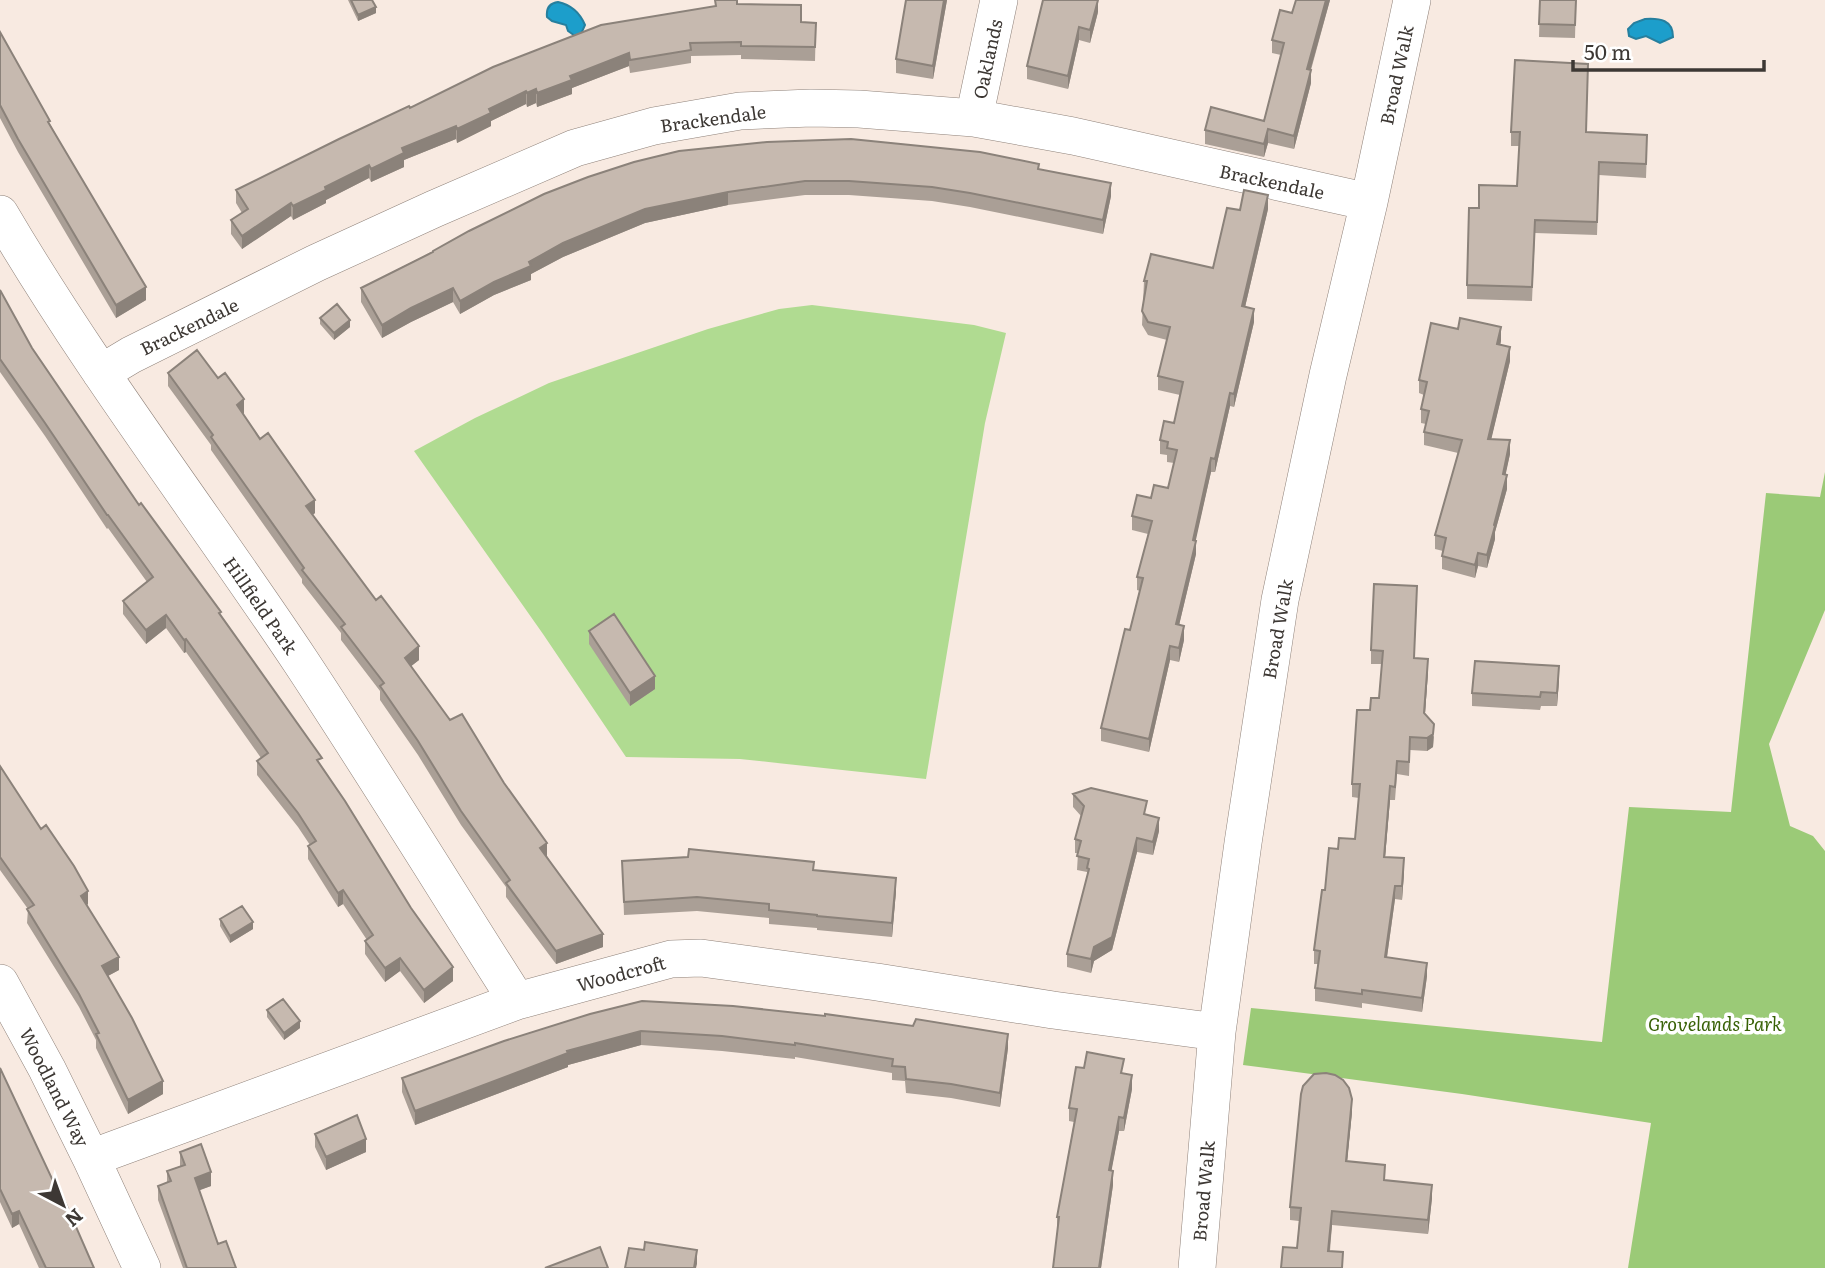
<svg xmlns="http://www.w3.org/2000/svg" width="1825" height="1268" viewBox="0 0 1825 1268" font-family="Literata,serif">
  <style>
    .green { fill: #b0db91 }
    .forest { fill: #9bca77 }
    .water { fill: #1c9ecb; stroke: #267f9e; stroke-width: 2 }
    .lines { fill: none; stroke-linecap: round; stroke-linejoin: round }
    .minor-casing { stroke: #8f827a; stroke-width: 38 }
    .minor { stroke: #fff; stroke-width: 37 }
    .wall { fill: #aa9f96 }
    .shaded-wall { fill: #8b827a }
    .building { fill: #c6b9af; stroke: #8b827a; stroke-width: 2 }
    .labels { text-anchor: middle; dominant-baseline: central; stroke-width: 7; stroke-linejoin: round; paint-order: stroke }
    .street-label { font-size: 18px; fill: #3d3834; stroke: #fff }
    .park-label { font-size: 18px; font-style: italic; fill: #376105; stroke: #fff }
  </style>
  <rect width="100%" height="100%" fill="#f8eae1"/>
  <!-- green -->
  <path class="green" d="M812,305L974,325L1006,333L985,423L926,779L740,759L626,757L543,634L414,451L475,418L549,383L708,329L779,309Z"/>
  <!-- forest -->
  <path class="forest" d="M1825,472V610L1769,744L1790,826L1813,836L1825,851V1268H1628L1651,1123L1462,1094L1243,1065L1251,1008L1602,1042L1629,807L1731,812L1766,493L1820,497Z"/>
  <!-- water -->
  <path class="water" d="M558,2C572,5 580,13 585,25L581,34L575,36L568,31L566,25L552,21L547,17C546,8 550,3 558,2Z
    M1645,19C1660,18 1673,20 1673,37L1660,43L1646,36L1636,39L1629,36L1628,29L1634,23Z"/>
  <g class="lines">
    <!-- minor casing -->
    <g class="minor-casing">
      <path id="minor" d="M974,118L999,0
        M0,214C91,369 201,512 301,662C375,774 445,888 517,1001
        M101,373L131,355L316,263L434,209L575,148L654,126L740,111L811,108L859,109L974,118L1073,136L1369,202
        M0,983L47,1069L91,1158L142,1268
        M91,1158L517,1001L671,959L701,958L877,982L1053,1010L1217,1032
        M1197,1268L1217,1032L1243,843L1280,600L1328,375L1369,202L1412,0"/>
    </g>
    <!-- minor -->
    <use href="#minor" class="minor"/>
  </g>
  <!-- wall -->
  <path class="wall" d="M348,0H372L376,13L358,21Z
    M906,0H947L933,79L896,73V59Z
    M1296,0H1330L1311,70V83L1294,149L1268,143L1264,157L1205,144V130L1264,121L1281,55L1272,53V40L1292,13Z
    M1540,0H1576L1575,38L1539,37Z
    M737,4L801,22L816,23L815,61L741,59V55L691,56V63L630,73L629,66L572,88V94L537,107L536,103L527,107L526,104L491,121V126L457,143L456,139L404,160V167L371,182L369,178L326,200V203L293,220L291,216L242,249L231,234V220L242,213L236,203V190L410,108Z
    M1098,12L1090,43L1079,40L1068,89L1027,79V66Z
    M0,32L146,300L116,318L18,152L0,118Z
    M1588,77L1586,132L1647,149L1646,178L1599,175L1597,235L1535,233L1532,301L1467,299V285L1479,208L1517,186L1519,146H1511V132Z
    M1039,169L1111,196L1103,234L970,207L932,201L849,195H805L728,205L645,223L563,257L531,274V280L494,295L460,314L453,302L411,322L382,338L361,302V288L544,194Z
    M1268,209L1245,307L1254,322L1234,407L1230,406L1215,472H1211L1195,541L1196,554L1179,625L1184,640L1179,662L1170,660L1149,752L1101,741V728L1130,630L1140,591L1137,590V577L1148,534L1132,530V516L1151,498L1168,488L1174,463L1167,462V455L1160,454V440L1174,423L1180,395L1158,390V376L1167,340L1148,335L1142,325L1144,281L1213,268L1240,210Z
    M0,290L32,348L139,505L221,615L322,767L453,981L424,1003L400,971L385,982L365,954V941L367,940L343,904L338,907L308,859V846L310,845L298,827L257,775V761L261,758L186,652L184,653L166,628L146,644L123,614V601L147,582L108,528L107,529L45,436L0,372Z
    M320,318L350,327L334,340L320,324Z
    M1501,341L1500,345L1510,361L1491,439L1510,454L1505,475L1507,489L1495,532V539L1487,568L1478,566L1475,578L1442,569V556L1443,551L1435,549V535L1458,453L1424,445V432L1426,424L1421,423V409L1424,395L1419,393V380Z
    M168,373L218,378L244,413L243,414L315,513L313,515L419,660L411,666L547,856L603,947L556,964L506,897V887L461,825L418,755L380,700V691L341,640V633L302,583V579L211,450V445L168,386Z
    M1417,600L1414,658L1428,672L1425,714L1434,737L1433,747L1427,751L1410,750L1409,776L1397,774L1395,800H1390L1385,857L1404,872L1402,900L1395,899L1387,957L1427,976L1422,1012L1362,1003V1008L1315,1001V988L1318,964H1314V950L1325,890L1338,849L1355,839L1359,798L1352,797V784L1370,710L1379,698L1382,664H1371V650Z
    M589,631L655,689L630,706L589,644Z
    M1559,680L1557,706H1541L1540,710L1472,706V693Z
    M0,766L88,904L87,905L119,970L108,976L163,1094L128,1114L96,1048V1040L79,1007L27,923L28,909L0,870Z
    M1073,794L1147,815L1159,831L1153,855L1137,852L1112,950L1094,961L1091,973L1067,967V954L1087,877V872L1077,870L1078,853H1075V839L1081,816L1073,807Z
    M622,861L896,891L892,937L817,930V928L769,924V918L697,911L624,915Z
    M220,919L253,929L230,943L220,926Z
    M267,1010L300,1028L284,1040L267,1017Z
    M590,1014L1008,1048L1000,1107L951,1098L906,1093L905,1081L892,1080V1073L795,1057V1059L722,1051L641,1045L568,1065V1067L415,1125L402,1092V1078Z
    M0,1068L94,1268H39L19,1224L12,1228L0,1202Z
    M1124,1074L1132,1089L1124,1131H1119L1111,1171L1113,1185L1101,1268H1053L1058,1230H1057V1217L1074,1122L1069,1121V1108Z
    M1352,1112L1347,1161L1385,1180L1432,1198L1428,1234L1332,1225L1330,1251L1343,1252V1268H1281L1297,1248L1299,1221L1290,1220V1207Z
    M315,1134L366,1152L326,1170L315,1147Z
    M180,1152L211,1186L199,1190L218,1244L236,1268H183L158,1200V1186L167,1183V1171L180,1166Z"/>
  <!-- shaded-wall -->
  <path class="shaded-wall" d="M944,0H947L933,79V66Z
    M1098,0V12L1090,43V30Z
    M1326,0H1330L1307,82V69Z
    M376,7V13L358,21V15Z
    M1079,27V40L1068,89V76Z
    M629,53V66L572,88V94L537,107V93L570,76Z
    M1311,70V83L1294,149V136Z
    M536,89V103L527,107V93Z
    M526,91V104L491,121V126L457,143V129L489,109Z
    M456,126V139L404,160V167L371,182V169L402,148Z
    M1268,129V143L1264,157V144Z
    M369,165V178L326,200V203L293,220V206L325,187Z
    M1111,183V196L1103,234V220Z
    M728,192V205L645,223L563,257L531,274V280L494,295L460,314V301L563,243L645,209Z
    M1268,195V209L1242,320V306Z
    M291,203V216L242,249V236Z
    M146,287V300L116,318V305Z
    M453,288V302L411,322L382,338V325L411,308Z
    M1254,309V322L1234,407V394Z
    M350,320V327L334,340V333Z
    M1501,327V341L1497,358V344Z
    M1510,347V361L1488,453V439Z
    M1230,393V406L1215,472V459Z
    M244,399V413L237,419V405Z
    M1510,440V454L1503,487V474Z
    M1211,458V472L1193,553V540Z
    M1507,475V489L1495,532V539L1487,568V555L1494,525Z
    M315,500V513L306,519V506Z
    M1196,541V554L1176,638V624Z
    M1478,553V566L1475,578V565Z
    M166,615V628L146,644V630Z
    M1184,626V640L1179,662V648Z
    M186,639V652L184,653V640Z
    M419,646V660L405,671V658Z
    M1170,646V660L1149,752V739Z
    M1428,659V672L1424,727V713Z
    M1559,666V680L1557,706V693Z
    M655,676V689L630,706V693Z
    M1434,724L1433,747L1427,751V738Z
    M1390,786V800L1384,870V857Z
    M1159,818V831L1153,855V842Z
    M1137,838V852L1112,950L1094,961L1091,973V959L1094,947Z
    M547,843V856L540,861V848Z
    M1404,858V872L1402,900V886Z
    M896,878V891L892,937V923Z
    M1395,886V899L1385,971V957Z
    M343,890V904L338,907V893Z
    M88,891V904L81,909V896Z
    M253,922V929L230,943V936Z
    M603,934V947L556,964V951Z
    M119,957V970L102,979V966Z
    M400,958V971L385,982V968Z
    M1427,963V976L1422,1012V998Z
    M453,967V981L424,1003V990Z
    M300,1021V1028L284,1040V1033Z
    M641,1031V1045L568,1065V1067L415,1125V1111L567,1051Z
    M1008,1034V1048L1000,1107V1093Z
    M1132,1075V1089L1124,1131V1118Z
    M163,1081V1094L128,1114V1100Z
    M1352,1099V1112L1346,1174V1161Z
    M1119,1117V1131L1109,1184V1170Z
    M366,1139V1152L326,1170V1157Z
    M1113,1171V1185L1101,1268H1099Z
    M211,1172V1186L195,1192V1178Z
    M1432,1185V1198L1428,1234V1220Z
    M19,1211V1224L12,1228V1214Z
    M1332,1211V1225L1328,1265V1251Z
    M697,1250V1264L696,1268H694Z"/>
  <!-- building -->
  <path class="building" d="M351,0H372L376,7L358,15Z
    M715,0H737V4L801,5V22L816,23L815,47L741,46V42L690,43L691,50L630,60L629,53L570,76L572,80L537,93L536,89L527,93L526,91L489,109L491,113L457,129L456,126L402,148L404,153L371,169L369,165L325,187L326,190L293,206L291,203L242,236L231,220L248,209L236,190L339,139L409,106L410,108L493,67L601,25L716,6Z
    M906,0H944L933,66L896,59Z
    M1043,0H1098L1090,30L1079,27L1068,76L1027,66Z
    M1296,0H1326L1307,69L1311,70L1294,136L1268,129L1264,144L1205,130L1211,107L1264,121L1284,43L1272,40L1280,10L1292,13Z
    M1540,0H1576L1575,25L1539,24Z
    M0,32L50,121L48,122L146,287L116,305L18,139L0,105Z
    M1515,60L1588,64L1586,132L1647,135L1646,164L1599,162L1597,222L1535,220L1532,287L1467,285L1469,208H1479V185L1517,186L1520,132H1511Z
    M851,139L980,152L1039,164L1038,169L1111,183L1103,220L970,193L932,187L849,181H805L728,192L645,209L563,243L529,262L531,266L494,282L460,301L453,288L411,308L382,325L361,288L433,252V251L469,231L544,194L588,177L634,162L679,151L767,142Z
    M1244,190L1268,195L1242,306L1254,309L1234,394L1230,393L1215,459L1211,458L1193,540L1196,541L1176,624L1184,626L1179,648L1170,646L1149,739L1101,728L1125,629L1130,630L1143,578L1137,577L1152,521L1132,516L1137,495L1151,498L1154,485L1168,488L1177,450L1167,448L1168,442L1160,440L1164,421L1174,423L1183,382L1158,376L1170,327L1148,322L1142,311L1147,281H1144L1151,254L1213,268L1227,208L1240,210Z
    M0,290L32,348L139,505L141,503L221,612L219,613L322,758L317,760L345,801L411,908L453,967L424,990L400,958L385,968L365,941L373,935L343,890L338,893L308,846L316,841L298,813L257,761L268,753L186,639L184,640L166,615L146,630L123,601L153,577L108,515H107L45,423L0,359Z
    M337,304L350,320L334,333L320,318Z
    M1460,318L1501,327L1497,344L1510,347L1488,439L1510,440L1503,474L1507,475L1494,525L1495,526L1487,555L1478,553L1475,565L1442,556L1446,538L1435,535L1462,440L1424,432L1429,411L1421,409L1427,382L1419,380L1431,323L1458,329Z
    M197,350L218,378L225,373L244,399L237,405L260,439L268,433L315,500L306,506L376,600L381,596L419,646L405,658L450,720L462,714L504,783L547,843L540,848L603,934L556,951L506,883L510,880L461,811L418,741L380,686L384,683L341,627L345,624L302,570L304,568L211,437L213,435L168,373Z
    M1374,584L1417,586L1414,658L1428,659L1424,713L1434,724L1433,734L1427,738L1410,737L1409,762L1397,761L1395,787L1390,786L1384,857L1404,858L1402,886H1395L1385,957L1427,963L1422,998L1362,990V994L1315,988L1320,951L1314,950L1322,890H1325L1329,848L1338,849L1339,838L1355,839L1360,784H1352L1357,710H1370L1371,698H1379L1383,651L1371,650Z
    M614,614L655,676L630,693L589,631Z
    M1475,661L1559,666L1557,693L1541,692L1540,697L1472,693Z
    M0,766L41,829L46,825L74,866L88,891L81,896L119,957L102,966L132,1018L163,1081L128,1100L96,1034L99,1033L79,994L27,909L34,905L0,857Z
    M1091,788L1147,801L1144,814L1159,818L1153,842L1137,838L1112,937L1094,947L1091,959L1067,954L1089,869L1087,868L1089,859L1077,856L1081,841L1075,839L1084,806L1073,794Z
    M689,849L814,862L813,870L896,878L892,923L817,916V915L769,910V904L697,897L624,902L622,861L688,857Z
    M242,906L253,922L230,936L220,919Z
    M283,999L300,1021L284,1033L267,1010Z
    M642,1001L733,1006L825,1016V1014L913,1026L916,1019L1008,1034L1000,1093L951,1084L906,1079L905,1067L892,1066L893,1059L795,1043V1045L722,1036L641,1031L567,1051L568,1053L415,1111L402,1078L504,1041L590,1014Z
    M1087,1052L1124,1059L1121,1073L1132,1075L1124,1118L1119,1117L1109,1170L1113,1171L1099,1268H1053L1059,1217H1057L1077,1109L1069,1108L1076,1067L1084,1068Z
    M0,1068L61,1198L63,1197L94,1268H46L19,1211L12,1214L0,1189Z
    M1326,1073L1335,1075L1343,1080L1349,1088L1352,1099L1346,1161L1385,1165L1384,1180L1432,1185L1428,1220L1332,1211L1328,1251L1343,1252L1342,1268H1281L1283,1247L1297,1248L1301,1208L1290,1207L1301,1094L1303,1086L1314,1074Z
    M357,1115L366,1139L326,1157L315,1134Z
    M201,1144L211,1172L195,1178L218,1244L226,1241L236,1268H187L158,1186L171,1181L167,1171L185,1165L180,1152Z
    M645,1242L697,1250L694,1268H625L629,1248L644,1250Z
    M600,1247L608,1268H545Z"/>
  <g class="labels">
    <!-- street labels -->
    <g class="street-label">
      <text transform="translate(987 59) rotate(-78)">Oaklands</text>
      <text transform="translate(1396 75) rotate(-78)">Broad Walk</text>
      <text transform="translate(713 118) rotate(-8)">Brackendale</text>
      <text transform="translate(1272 181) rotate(12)">Brackendale</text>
      <text transform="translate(189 326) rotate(-26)">Brackendale</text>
      <text transform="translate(261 605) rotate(55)">Hillfield Park</text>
      <text transform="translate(1277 629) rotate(-80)">Broad Walk</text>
      <text transform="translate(621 973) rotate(-15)">Woodcroft</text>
      <text transform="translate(55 1087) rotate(63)">Woodland Way</text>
      <text transform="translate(1203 1191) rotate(-85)">Broad Walk</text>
    </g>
    <!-- park labels -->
    <g class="park-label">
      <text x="1715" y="1023">Grovelands Park</text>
    </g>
  </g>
  <!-- north arrow -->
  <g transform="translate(63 1205) rotate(139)" stroke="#ffffff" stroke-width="5" paint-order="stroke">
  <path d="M0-5L12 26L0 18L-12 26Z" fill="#3d3834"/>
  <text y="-10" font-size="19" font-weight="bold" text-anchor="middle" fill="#3d3834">N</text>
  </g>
  <!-- scale -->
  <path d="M1573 60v10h191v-10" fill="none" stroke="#3d3834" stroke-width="3.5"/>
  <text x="1584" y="60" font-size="21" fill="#3d3834" stroke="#ffffff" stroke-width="5" paint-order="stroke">50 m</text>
</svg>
